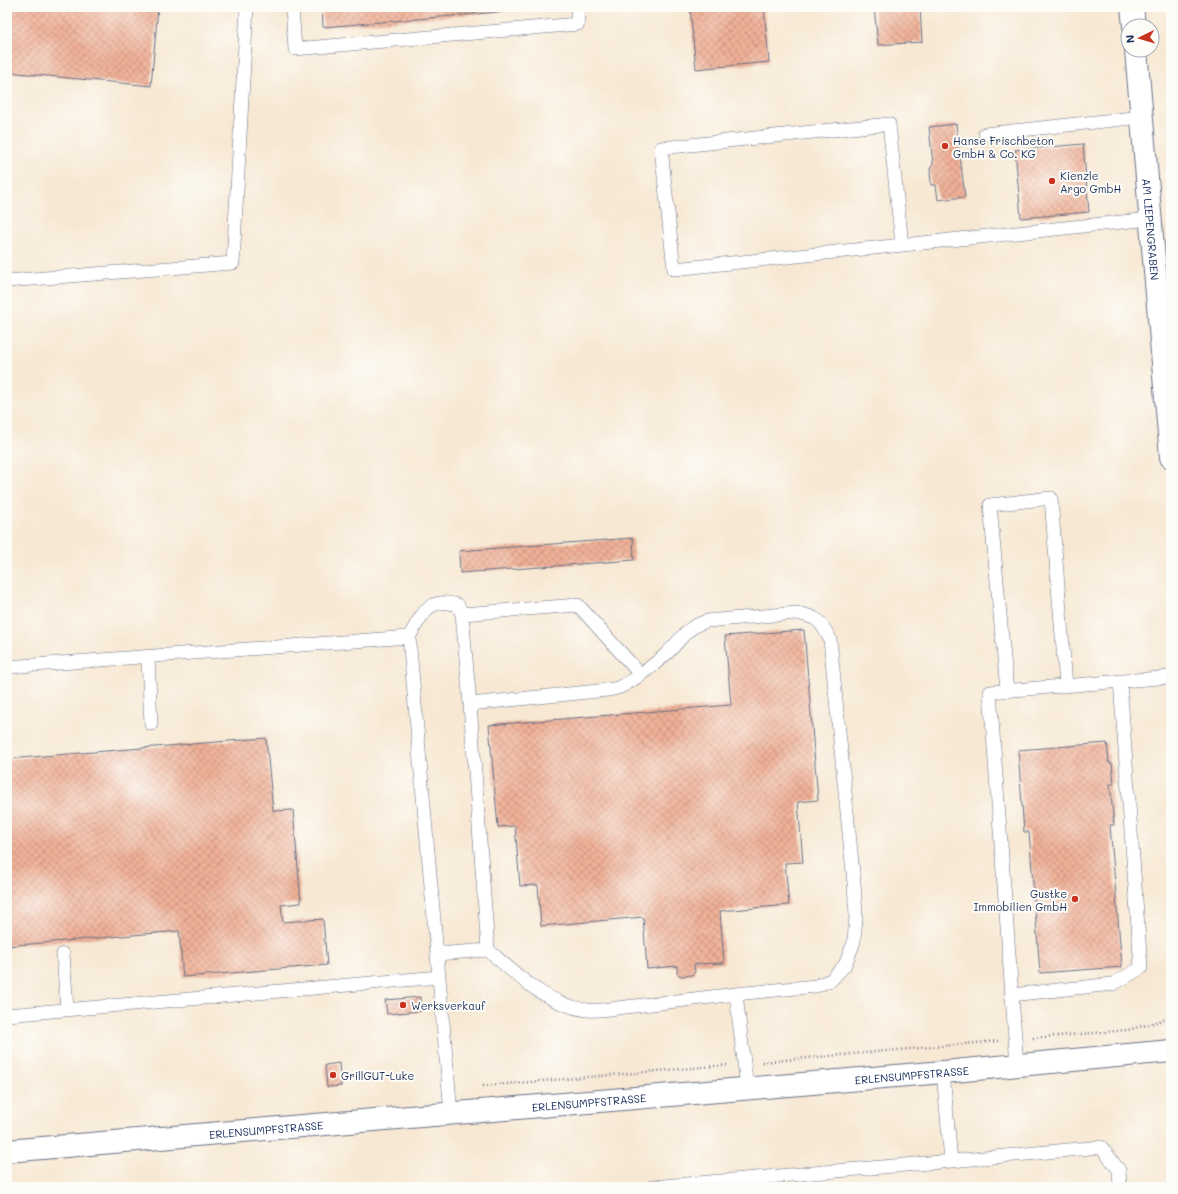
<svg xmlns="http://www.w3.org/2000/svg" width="1178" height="1194" viewBox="0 0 1178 1194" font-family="Mali,sans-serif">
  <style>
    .building { fill: url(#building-cross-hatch) }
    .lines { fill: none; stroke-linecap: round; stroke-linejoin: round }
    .lane-casing { stroke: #687087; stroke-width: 14 }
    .street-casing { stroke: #687087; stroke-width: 24 }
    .path { stroke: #687087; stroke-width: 2.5; stroke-dasharray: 1 3; stroke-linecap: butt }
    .lane { stroke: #fff; stroke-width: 13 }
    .street { stroke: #fff; stroke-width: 22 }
    .poi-dot { fill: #c8321e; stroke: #fdfcf7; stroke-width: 1.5 }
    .labels { text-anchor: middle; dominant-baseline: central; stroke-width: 4; stroke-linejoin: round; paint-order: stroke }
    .poi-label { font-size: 11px; fill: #1b2f5e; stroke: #fdfcf7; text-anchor: start }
    .street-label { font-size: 11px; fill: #1b2f5e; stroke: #fdfcf7 }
  </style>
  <defs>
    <pattern id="building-cross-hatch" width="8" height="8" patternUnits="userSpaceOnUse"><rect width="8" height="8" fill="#f1b197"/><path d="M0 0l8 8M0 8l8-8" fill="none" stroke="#c2907e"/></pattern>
  </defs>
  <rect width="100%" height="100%" fill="#fdfcf7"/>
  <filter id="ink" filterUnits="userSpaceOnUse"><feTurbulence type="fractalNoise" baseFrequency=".025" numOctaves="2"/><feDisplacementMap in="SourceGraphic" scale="8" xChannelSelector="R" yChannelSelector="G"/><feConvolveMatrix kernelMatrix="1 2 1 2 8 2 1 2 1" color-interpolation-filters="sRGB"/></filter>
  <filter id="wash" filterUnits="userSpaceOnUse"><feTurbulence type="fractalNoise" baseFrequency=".012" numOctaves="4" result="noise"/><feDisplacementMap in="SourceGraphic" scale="16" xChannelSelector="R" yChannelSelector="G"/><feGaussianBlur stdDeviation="0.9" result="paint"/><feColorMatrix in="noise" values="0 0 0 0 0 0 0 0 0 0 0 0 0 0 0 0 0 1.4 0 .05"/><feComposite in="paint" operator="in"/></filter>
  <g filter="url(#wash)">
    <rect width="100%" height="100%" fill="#f7e8d3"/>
    <g id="blocks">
      <!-- building -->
      <path class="building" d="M7,7H158L151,86L7,72Z
        M322,7H534V9L323,27Z
        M690,7H764L769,62L696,69Z
        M874,7H920L922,42L878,45Z
        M956,124L965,197L938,200L936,185H931L930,169L933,164L929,127Z
        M1083,144L1089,212L1021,218L1015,150Z
        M633,538L634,560L460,573L459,551Z
        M804,630L818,800L798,802L803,862L785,863L789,905L720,911L724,963L694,964L695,972L692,975L681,976L677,973V966L647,969L643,917L541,926L538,885L520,886L515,826L498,827L489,725L731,705L725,636Z
        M266,738L273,811L293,810L301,903L281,905L283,922L323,919L327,965L183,977L179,931L7,946V759Z
        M1107,743L1109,763H1112L1114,784H1110L1114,825H1110L1122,967L1040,973L1029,832H1024L1018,750Z
        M420,997L421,1011L387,1014L385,1000Z
        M339,1063L341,1086L327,1087L325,1065Z"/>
    </g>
  </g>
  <g filter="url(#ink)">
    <use href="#blocks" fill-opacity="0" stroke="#687087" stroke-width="1"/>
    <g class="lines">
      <!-- lane casing -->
      <g class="lane-casing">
        <path id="lane" d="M292,7L295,49L578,24L577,7
          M985,134L1141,117
          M902,245L889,124L661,148L674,269L1150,219
          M7,281L233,263L247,7
          M462,614L578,605L640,674
          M409,637C422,615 428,596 458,605L462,614L470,704
          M148,657L151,724
          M7,667L409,637L451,1113
          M1007,691L990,505L1051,498L1066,686
          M63,954L67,1009
          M437,954L488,950
          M736,994L609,1009C602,1010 594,1011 587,1010C547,1005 517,975 488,950L470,704L608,690C612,689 616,689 620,687C632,682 655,664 665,655C681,641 684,628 707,621L796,613C818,617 820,620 830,639L854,883L856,916L854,942L845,965L831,980L816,986L736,994L747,1088
          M1011,995L1113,984L1141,968L1120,681
          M7,1015L439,977
          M1017,1065L990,692L1171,677
          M951,1161L1101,1147L1119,1170L1120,1187
          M652,1187L951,1161L943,1072"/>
      </g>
      <!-- street casing -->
      <g class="street-casing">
        <g id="street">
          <path d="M1132,7L1134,26"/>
          <path id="s1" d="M1136,50L1171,457"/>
          <path id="s2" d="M7,1151L943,1072L1171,1051"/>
        </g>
      </g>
      <!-- path -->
      <path class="path" d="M1033,1038L1128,1030L1167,1019L1171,1015
        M762,1062L998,1041
        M483,1086L727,1065"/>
      <!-- lane -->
      <use href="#lane" class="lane"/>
      <!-- street -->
      <use href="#street" class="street"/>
    </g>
  </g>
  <!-- markers -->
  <g class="poi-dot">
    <circle cx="945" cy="146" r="4"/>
    <circle cx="1052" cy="181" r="4"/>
    <circle cx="1075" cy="899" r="4"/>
    <circle cx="403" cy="1005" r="4"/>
    <circle cx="333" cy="1075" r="4"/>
  </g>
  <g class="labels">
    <!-- poi labels -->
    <g class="poi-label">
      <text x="953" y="140">Hanse Frischbeton<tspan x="953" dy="13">GmbH &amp; Co. KG</tspan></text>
      <text x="1060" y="175">Kienzle<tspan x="1060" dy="13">Argo GmbH</tspan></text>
      <text x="1067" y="893" text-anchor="end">Gustke<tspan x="1067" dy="13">Immobilien GmbH</tspan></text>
      <text x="411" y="1005">Werksverkauf</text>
      <text x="341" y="1075">GrillGUT-Luke</text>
    </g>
    <!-- street labels -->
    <g class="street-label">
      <text stroke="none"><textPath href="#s1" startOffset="180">AM LIEPENGRABEN</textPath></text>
      <text stroke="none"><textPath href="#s2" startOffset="908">ERLENSUMPFSTRASSE</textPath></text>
      <text stroke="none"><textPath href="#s2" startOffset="584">ERLENSUMPFSTRASSE</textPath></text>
      <text stroke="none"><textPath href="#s2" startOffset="260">ERLENSUMPFSTRASSE</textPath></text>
    </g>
  </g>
  <!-- margin -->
  <rect width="1178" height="1194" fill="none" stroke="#fdfcf7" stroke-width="24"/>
  <!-- north arrow -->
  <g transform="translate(1140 38) rotate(265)"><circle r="19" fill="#fdfcf7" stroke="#a3aaba"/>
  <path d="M0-3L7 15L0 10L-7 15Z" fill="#c8321e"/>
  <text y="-6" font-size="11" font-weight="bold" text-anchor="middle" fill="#1b2f5e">N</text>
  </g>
</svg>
